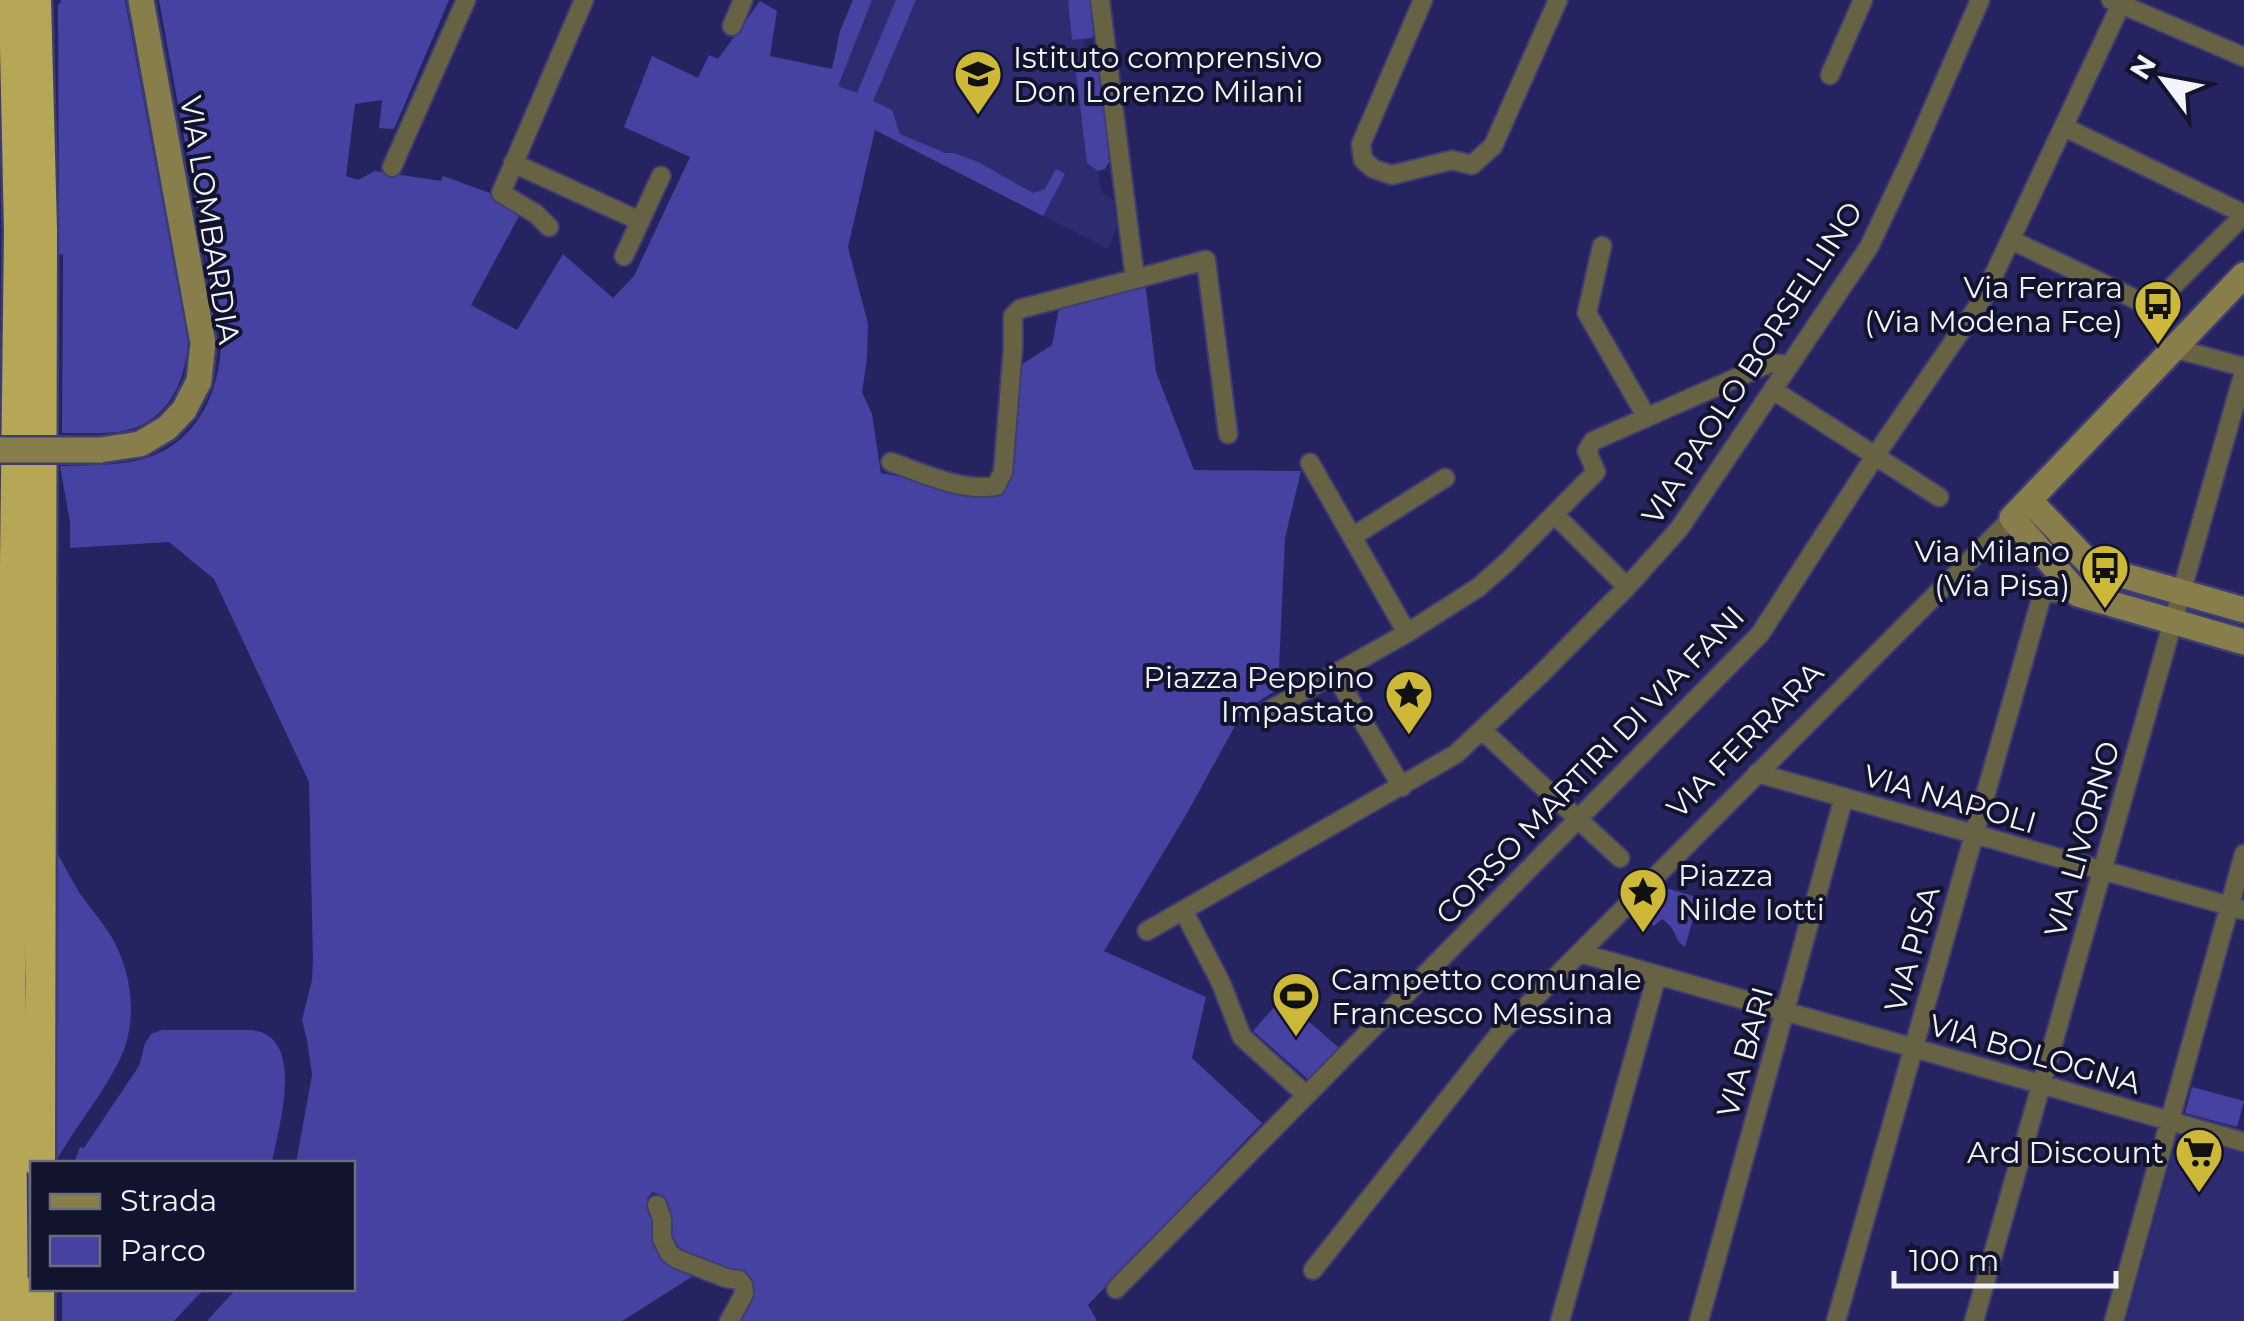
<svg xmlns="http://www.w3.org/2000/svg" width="2244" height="1321" viewBox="0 0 2244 1321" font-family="Montserrat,sans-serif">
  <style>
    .built { fill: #2e2c70 }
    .green { fill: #4542a2 }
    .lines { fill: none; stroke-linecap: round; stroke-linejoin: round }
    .street-casing { stroke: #3e3d73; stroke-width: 22 }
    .secondary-casing { stroke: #3e3d73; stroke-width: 30 }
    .highway-casing { stroke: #3e3d73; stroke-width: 35 }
    .street { stroke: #676243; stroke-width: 18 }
    .secondary { stroke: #877e4c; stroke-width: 25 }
    .highway { stroke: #b5a756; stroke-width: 30 }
    .secondary-bridge-casing { stroke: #3e3d73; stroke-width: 30; stroke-linecap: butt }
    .secondary-bridge { stroke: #877e4c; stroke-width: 25 }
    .labels { text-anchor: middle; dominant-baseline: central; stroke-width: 8; stroke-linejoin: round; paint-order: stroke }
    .poi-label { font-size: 30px; fill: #f2f3fb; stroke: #12132d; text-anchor: end }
    .street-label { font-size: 30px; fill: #f2f3fb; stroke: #12132d }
  </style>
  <rect width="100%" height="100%" fill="#262460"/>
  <!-- built -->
  <path class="built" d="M853,0H1091L1092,38L1084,41L1087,69L1092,68L1099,72L1109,162L1105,169L1098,172L1102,193L1113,200L1117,226L1108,249L828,105Z
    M2178,1135L2244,1153V1321H2126Z"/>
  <!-- green -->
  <path class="green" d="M61,0H125L188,340C186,384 166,426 117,432C99,434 80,433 62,433L63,255L59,254L58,4L61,3Z
    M159,0H449L394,129L379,128L382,100L355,104L346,176L358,180L375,171L441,181L443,176L490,193L519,216L471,305L517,330L563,254L613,298L634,276L690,157L624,127L652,56L698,78L709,55L718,59L760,1L777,11L770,56L832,69L840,31L853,0H872L838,86L857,93L896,0H916L873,101L892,110L900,134L945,153H954L978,162L1033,193L1045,189L1056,169L1065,174L1043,216L875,130L848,247L868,324L867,359L862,392L872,414L881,473L984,493L1010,470L1015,433L1019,366L1052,345L1060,303L1145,281L1156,372L1194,470L1301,471L1285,538L1278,689L1250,707L1247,704L1186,815L1104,951L1206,997L1192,1058L1262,1123L1088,1305L1097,1321H734L750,1293L691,1257L676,1251L668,1236L672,1230L663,1196L653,1192L647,1198L654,1219L661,1256L670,1266L698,1273L622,1321H207L236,1289L352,1288V1164L296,1163L312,1075L307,1040L302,1020L312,980L313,960L309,782L214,579L169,542L70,548V522L60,466C86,465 113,466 139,460C195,447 221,393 221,340Z
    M1068,0H1091L1095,30L1092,38L1072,40Z
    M1092,68L1102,75L1109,162L1105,169L1098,171L1087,163L1076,72Z
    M56,851C64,865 71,879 79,892C89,907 101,920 111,936C133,974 139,1023 118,1063C101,1097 75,1127 56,1161Z
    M1663,887L1699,898L1685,947C1677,942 1677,938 1673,930C1671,926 1666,922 1662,919L1654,926L1638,911Z
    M1282,998L1339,1048L1310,1081L1253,1031Z
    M162,1030H252C307,1037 278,1128 272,1163H74L80,1147L84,1148L139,1066L145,1043L151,1034Z
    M2192,1087L2244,1101L2237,1127L2185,1113Z
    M62,1289V1288L204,1289L174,1321H62Z"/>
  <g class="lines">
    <!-- street casing -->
    <g class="street-casing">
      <path id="street" d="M1423,0L1361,144L1363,160L1374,169L1392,175L1452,160L1472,165L1493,146L1558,0
        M2111,0L2244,57
        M732,26L743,0
        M1830,75L1863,0
        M2064,127L2244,214
        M513,163L640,221
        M392,167L466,0
        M549,227L536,214L501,193L584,0
        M2011,240L2152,307L2244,215
        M1602,246L1587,313L1646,416
        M624,256L661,176
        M1135,279L1206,260L1228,434
        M2173,348L2244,367
        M1773,390L1939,497
        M891,462C923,473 961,492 996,486L1003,472L1013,348V316L1020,309L1135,279L1100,0
        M1310,463L1407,633
        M1555,515L1627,587
        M1352,537L1445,478
        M1334,673L1402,787
        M1263,714L1407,633L1479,587L1507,562L1596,472L1587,451L1593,441L1770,363L1789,365
        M1483,731L1620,858
        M1757,773L2244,910
        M1183,910L1221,983L1242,1037L1305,1094
        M1147,931L1456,754L1541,674L1627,587L1679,529L1869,247L1912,156L1980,0
        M1580,953L2244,1142
        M657,1205L662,1219V1238L669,1253L677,1259L726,1278L739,1280L743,1285L744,1294L729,1321
        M1313,1270L1500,1033L2012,518
        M1116,1289L1760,634L1875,456L1982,300L2123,0
        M1560,1321L1657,975
        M1699,1321L1844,797
        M1836,1321L2043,592L2078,594
        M1974,1321L2244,372
        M2114,1321L2244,854"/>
    </g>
    <!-- secondary casing -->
    <g class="secondary-casing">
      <path id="secondary" d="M2244,275L2012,518L2078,594L2244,642
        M100,450L140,444L167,428L184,410L199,381L203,343L141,0
        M2029,500L2093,567L2244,610"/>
    </g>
    <!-- highway casing -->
    <g class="highway-casing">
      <path id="highway" d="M36,0L42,231L40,1164
        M13,1321L10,983L19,231L14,0
        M39,1321V1288"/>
    </g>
    <!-- street -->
    <use href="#street" class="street"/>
    <!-- secondary -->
    <use href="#secondary" class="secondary"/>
    <!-- highway -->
    <use href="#highway" class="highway"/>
    <!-- secondary-bridge casing -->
    <g class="secondary-bridge-casing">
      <path id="secondary-bridge" d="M0,450H100"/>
    </g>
    <!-- secondary-bridge -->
    <use href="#secondary-bridge" class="secondary-bridge"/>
  </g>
  <!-- icons -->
  <defs>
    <g id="school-pin" transform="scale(2.5)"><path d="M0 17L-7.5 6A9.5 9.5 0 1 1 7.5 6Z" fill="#ceb838" stroke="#12132d"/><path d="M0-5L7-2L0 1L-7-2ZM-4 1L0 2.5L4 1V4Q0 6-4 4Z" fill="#111"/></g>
    <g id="bus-pin" transform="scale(2.5)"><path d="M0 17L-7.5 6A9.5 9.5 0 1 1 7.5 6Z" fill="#ceb838" stroke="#12132d"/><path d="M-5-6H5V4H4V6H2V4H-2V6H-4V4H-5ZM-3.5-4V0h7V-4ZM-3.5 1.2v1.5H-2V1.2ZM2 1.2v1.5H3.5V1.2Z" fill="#111"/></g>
    <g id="sight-pin" transform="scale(2.5)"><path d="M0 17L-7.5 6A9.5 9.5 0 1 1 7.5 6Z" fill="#ceb838" stroke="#12132d"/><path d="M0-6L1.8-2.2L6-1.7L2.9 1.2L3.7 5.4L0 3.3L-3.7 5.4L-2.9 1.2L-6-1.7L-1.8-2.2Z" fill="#111"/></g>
    <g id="stadium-pin" transform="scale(2.5)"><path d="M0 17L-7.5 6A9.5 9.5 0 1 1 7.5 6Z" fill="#ceb838" stroke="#12132d"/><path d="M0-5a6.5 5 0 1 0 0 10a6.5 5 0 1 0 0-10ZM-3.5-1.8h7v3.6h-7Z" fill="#111"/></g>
    <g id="supermarket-pin" transform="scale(2.5)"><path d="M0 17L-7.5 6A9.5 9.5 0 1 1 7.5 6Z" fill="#ceb838" stroke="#12132d"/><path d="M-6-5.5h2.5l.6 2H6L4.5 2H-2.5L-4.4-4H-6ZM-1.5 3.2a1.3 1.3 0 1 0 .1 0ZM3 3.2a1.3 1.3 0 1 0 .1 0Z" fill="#111"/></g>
  </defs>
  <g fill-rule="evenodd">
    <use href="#school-pin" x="978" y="74"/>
    <use href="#bus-pin" x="2158" y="304"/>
    <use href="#bus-pin" x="2105" y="568"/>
    <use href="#sight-pin" x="1409" y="694"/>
    <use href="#sight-pin" x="1643" y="892"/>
    <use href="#stadium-pin" x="1296" y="996"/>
    <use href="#supermarket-pin" x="2199" y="1152"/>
  </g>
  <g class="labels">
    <!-- poi labels -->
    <g class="poi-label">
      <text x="1013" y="57" text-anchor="start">Istituto comprensivo<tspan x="1013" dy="34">Don Lorenzo Milani</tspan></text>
      <text x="2123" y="287">Via Ferrara<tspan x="2123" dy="34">(Via Modena Fce)</tspan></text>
      <text x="2070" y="551">Via Milano<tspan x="2070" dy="34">(Via Pisa)</tspan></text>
      <text x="1374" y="677">Piazza Peppino<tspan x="1374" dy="34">Impastato</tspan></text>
      <text x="1678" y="875" text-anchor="start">Piazza<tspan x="1678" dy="34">Nilde Iotti</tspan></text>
      <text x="1331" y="979" text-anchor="start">Campetto comunale<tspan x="1331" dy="34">Francesco Messina</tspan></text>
      <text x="2164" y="1152">Ard Discount</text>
    </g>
    <!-- street labels -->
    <g class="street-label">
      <text transform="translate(210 220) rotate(81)">VIA LOMBARDIA</text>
      <text transform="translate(1752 363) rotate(-57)">VIA PAOLO BORSELLINO</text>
      <text transform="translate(1745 740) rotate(-45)">VIA FERRARA</text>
      <text transform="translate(1590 765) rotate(-46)">CORSO MARTIRI DI VIA FANI</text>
      <text transform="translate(1950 799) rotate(16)">VIA NAPOLI</text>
      <text transform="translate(2082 839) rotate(-74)">VIA LIVORNO</text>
      <text transform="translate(1912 949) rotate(-74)">VIA PISA</text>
      <text transform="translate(1745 1052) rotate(-74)">VIA BARI</text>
      <text transform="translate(2035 1054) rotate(16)">VIA BOLOGNA</text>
    </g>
  </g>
  <!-- legend -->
  <rect x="30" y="1161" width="325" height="130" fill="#12132d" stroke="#6c6d7f" stroke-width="2.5"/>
  <rect x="50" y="1194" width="50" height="15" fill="#877e4c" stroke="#6c6d7f" stroke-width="2.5"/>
  <text x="120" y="1211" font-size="30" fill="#f2f3fb">Strada</text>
  <rect x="50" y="1236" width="50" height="30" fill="#4542a2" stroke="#6c6d7f" stroke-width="2.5"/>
  <text x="120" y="1261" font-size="30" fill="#f2f3fb">Parco</text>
  <!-- north arrow -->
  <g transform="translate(2164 80) rotate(302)" stroke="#12132d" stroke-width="8" paint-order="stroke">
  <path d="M0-8L18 38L0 25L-18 38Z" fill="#f2f3fb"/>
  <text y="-15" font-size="28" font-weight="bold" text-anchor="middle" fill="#f2f3fb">N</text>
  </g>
  <!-- scale -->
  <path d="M1894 1271v15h222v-15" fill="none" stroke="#f2f3fb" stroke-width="5"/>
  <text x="1909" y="1271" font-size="30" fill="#f2f3fb" stroke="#12132d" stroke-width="8" paint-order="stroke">100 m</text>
</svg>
